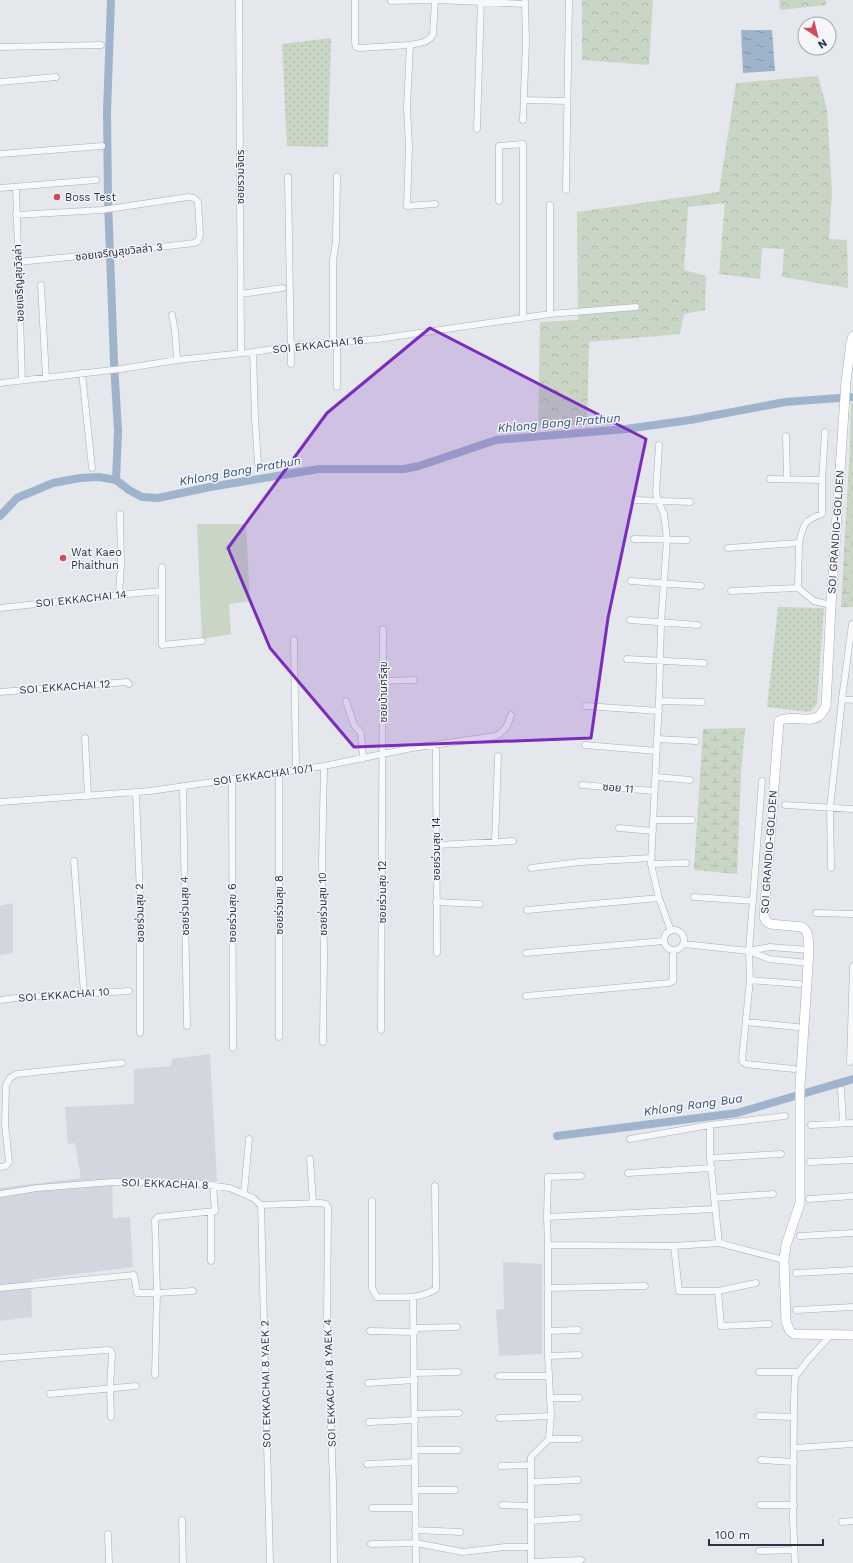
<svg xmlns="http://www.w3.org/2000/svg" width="853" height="1563" viewBox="0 0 853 1563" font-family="'Work Sans','Noto Sans Thai',sans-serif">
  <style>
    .built { fill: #d2d6de }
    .grass { fill: url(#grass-dots) }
    .forest { fill: url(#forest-crowns) }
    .wetland { fill: url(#wetland-marsh) }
    .garden { fill: #c9d6c5 }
    .water { fill: url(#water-ripples) }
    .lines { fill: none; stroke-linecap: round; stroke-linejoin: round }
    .canal { stroke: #9fb4cc; stroke-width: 8 }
    .street-casing { stroke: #a9aeb7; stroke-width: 7 }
    .secondary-casing { stroke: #a9aeb7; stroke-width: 10 }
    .street { stroke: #f7f8fa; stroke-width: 6 }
    .secondary { stroke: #fff; stroke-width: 9 }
    .marked { fill: #7b2cbf; fill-opacity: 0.2; stroke: #7b2cbf; stroke-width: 3; stroke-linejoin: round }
    .poi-dot { fill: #d1495b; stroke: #f4f6f9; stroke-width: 1.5 }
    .labels { text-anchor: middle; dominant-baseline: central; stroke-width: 3; stroke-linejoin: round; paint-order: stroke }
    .street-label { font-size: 11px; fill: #2b3445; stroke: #f4f6f9 }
    .poi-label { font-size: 11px; fill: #2b3445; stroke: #f4f6f9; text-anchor: start }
    .water-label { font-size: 12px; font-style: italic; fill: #34527a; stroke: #f4f6f9 }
  </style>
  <defs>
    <pattern id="grass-dots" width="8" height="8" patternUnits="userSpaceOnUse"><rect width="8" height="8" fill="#c9d6c5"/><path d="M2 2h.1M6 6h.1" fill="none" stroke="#adb8ab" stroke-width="1.8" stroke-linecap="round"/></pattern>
    <pattern id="forest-crowns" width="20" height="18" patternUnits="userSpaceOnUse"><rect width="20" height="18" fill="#c9d6c5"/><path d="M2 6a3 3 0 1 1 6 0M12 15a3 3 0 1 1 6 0" fill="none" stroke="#adb8ab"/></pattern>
    <pattern id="wetland-marsh" width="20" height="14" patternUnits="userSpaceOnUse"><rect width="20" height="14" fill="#c9d6c5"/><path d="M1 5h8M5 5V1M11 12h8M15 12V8" fill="none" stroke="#adb8ab"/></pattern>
    <pattern id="water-ripples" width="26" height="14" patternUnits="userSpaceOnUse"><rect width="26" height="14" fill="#9fb4cc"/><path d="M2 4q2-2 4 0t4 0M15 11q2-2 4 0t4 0" fill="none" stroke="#8293a7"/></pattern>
  </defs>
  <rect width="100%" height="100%" fill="#e4e7ec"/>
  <!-- built -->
  <path class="built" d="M13,903V953L0,955V906Z
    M210,1054L217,1181L135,1179L112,1178L113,1218L130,1217L133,1267L31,1280L32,1317L0,1321V1188L81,1178L75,1143L68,1144L65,1107L134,1104V1069L171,1066L172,1059Z
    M503,1262L542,1264V1354L499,1356L496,1310L504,1309Z"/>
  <!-- grass -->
  <path class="grass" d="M331,38L328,147L287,146L282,44Z
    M853,403V444H850L851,404Z
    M778,607L824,608L817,704L810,712L767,707Z"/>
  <!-- forest -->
  <path class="forest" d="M582,0H653L649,65L582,60Z
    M779,0H826V5L780,10Z
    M818,76L827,109L832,192L829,239L847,240L848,288L782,277L784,249L762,248L760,279L719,274L725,203L688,207L684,270L706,276L705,310L684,314L680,334L589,342L587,425L538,426L540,322L578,320L577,212L719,192L736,83Z"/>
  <!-- wetland -->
  <path class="wetland" d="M850,444H853V607H841Z
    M745,728L741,773L737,874L694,870L703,729Z"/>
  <!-- garden -->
  <path class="garden" d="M197,524H246L250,601L229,604L231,634L202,639Z"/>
  <!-- water -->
  <path class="water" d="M741,30H772L775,71L743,73Z"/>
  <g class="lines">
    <!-- canal -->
    <path class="canal" d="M111,0L107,111L108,201L114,362L118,431L116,480
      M0,516L17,498L53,483L80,478L99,477L116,480L129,490L142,497L158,498L210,487L319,469H404L419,466L496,440L626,429L690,420L785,402L853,397
      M557,1136L737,1113L853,1079"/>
    <!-- street casing -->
    <g class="street-casing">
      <path id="street" d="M239,0L241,353
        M355,0V43L356,47L359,48L410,45
        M391,1L435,0L525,4
        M0,47L101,45
        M0,82L56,77
        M524,100L567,101
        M523,120L526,42L525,2
        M477,129L481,0
        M0,154L102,146
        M288,177L291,364
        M16,187L22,380
        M0,188L96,180
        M566,190L569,0
        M499,201V146L523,144V318
        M435,204L407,206L409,147L407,107L410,45C419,43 429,43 433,34L435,0
        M16,215L102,210L188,197L194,198L198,202L200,235L198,241L194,243L100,254L18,262
        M41,285L46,378
        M241,294L283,288
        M550,314V205
        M172,315L175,331L177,360
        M337,342V387
        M333,343V260L336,242L337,176
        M253,352L255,419L258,463
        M82,373L92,468
        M0,383L121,369L177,360L253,352L299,345L378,339L550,314L636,307
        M786,436L787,479
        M659,445L656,492L658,501L664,514L667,540L661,623L659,701L651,864L659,898L671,931
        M770,479L822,480
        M635,500L690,502
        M634,539L687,540
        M799,543C804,524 803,521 822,514V480L825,432
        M728,548L799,543L798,588
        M162,567V645L202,641
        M631,581L701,586
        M731,591L798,588L814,601L831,605
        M119,595L121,564L120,514
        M0,608L138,593L162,591
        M630,620L698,625
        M294,640L296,770
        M627,659L704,663
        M383,681L414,680
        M0,692L127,682L129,684
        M842,699L853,700
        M346,701L354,725L361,733L363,759
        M659,701L702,702
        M586,706L659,711
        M85,738L88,796
        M657,739L696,741
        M436,745L437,953
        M585,745L657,751
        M656,777L690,780
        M232,779L233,1048
        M762,781L749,951L750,980L742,1059L743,1062L746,1064L794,1069
        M582,785L654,791
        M183,786L187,1026
        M136,793L140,896V1033
        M0,802L150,791L324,766L412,748L496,736C506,730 508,725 511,715
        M785,805L853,809
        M653,820H692
        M619,828L653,831
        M495,842L498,756
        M437,845L513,841
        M74,861L84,993
        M651,864L686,863
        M531,868L580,862L652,858
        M831,868L830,808L842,699L852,624
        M694,897L753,901
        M436,902L480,904
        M527,910L659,898
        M816,913L853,914
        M664 940a10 10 0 1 1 20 0a10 10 0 1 1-20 0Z
        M684,944L749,951L770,947L809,950
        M749,951L769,959L808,963
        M526,953L664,941
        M750,980L799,984
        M526,996L669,983L673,981V951
        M0,1000L24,997L129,991
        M746,1022L797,1027
        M381,1030L383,629
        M279,1037V772
        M323,1042L324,953L322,863L324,766
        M850,1062L853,966
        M841,1090L843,1123
        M811,1125L853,1123
        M630,1139L710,1125
        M710,1158V1125L785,1116
        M310,1159L313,1203
        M810,1162L853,1160
        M0,1167L6,1166L9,1162L5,1124L6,1085L10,1078L16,1074L122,1063
        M628,1173L712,1168
        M244,1193L249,1139
        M0,1194L37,1188L113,1182L193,1183L230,1188L253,1198L261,1205L321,1203L326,1204L328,1208L327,1322L333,1482L334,1563
        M714,1198L773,1194
        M809,1199L853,1196
        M372,1201V1288L377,1297C397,1297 419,1300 436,1289L435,1186
        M261,1205L270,1563
        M716,1209L547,1217L548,1245L674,1246L719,1243L784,1260
        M547,1217L548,1177L581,1176
        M800,1236L853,1233
        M719,1243L710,1158L781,1154
        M674,1246L679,1291H718L756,1283
        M211,1261V1213
        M796,1273L853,1270
        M0,1288L134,1275L137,1293H157L155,1375
        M548,1288L645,1286
        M193,1291L157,1293L155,1220L158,1217L215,1211L213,1185
        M718,1291L721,1326L769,1324
        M413,1297L416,1563
        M796,1310L853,1307
        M415,1328L457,1327
        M370,1331L415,1332
        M548,1331L578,1330
        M548,1356L579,1355
        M0,1358L107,1350L111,1351L112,1355L110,1388L111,1417
        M759,1372H798
        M415,1373L458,1372
        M499,1376H549
        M368,1383L415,1380
        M50,1394L136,1386
        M550,1398H579
        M415,1414L459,1413
        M759,1416L794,1417
        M499,1418L551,1416
        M369,1422L415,1420
        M549,1439H579
        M794,1448L853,1444
        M415,1450H458
        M761,1460L794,1462
        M367,1464L415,1462
        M501,1466L531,1465
        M531,1482L578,1480
        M415,1490H455
        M502,1505L531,1506
        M760,1505H794
        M372,1508H415
        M182,1520L183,1563
        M531,1521L578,1518
        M842,1522L853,1521
        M415,1530L460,1532
        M108,1534L109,1563
        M371,1544L416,1543L463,1552L505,1547H531V1457L549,1439L551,1416L548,1356V1245
        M531,1547V1562L581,1560
        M759,1551L794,1550
        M795,1563L793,1519L794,1399L795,1377L807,1361L831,1335"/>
    </g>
    <!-- secondary casing -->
    <g class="secondary-casing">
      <path id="secondary" d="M853,336L851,343L846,381L831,605L826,706C824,709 822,714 819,716C809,724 791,714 779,721L764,917L766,921L770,924L802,927C810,932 808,941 809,950L800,1087V1203L786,1245L784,1260L786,1322L790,1331L794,1334L853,1335"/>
    </g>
    <!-- street -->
    <use href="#street" class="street"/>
    <!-- secondary -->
    <use href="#secondary" class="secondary"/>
  </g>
  <!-- marked area -->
  <path class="marked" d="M430,328L646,439L608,618L591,738L354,747L270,648L228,548L327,413Z"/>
  <!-- markers -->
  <g class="poi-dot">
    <circle cx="57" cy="197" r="4"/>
    <circle cx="63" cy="558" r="4"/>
  </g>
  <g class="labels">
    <!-- street labels -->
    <g class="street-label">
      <text transform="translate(240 177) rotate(-90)">ซอยรวมจิตร</text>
      <text transform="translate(119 252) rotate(-7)">ซอยเจริญสุขวิลล่า 3</text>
      <text transform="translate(19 283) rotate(-92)">ซอยเจริญสุขวิลล่า</text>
      <text transform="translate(318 345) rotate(-6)">SOI EKKACHAI 16</text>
      <text transform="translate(836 532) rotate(-86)">SOI GRANDIO-GOLDEN</text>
      <text transform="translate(81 599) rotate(-6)">SOI EKKACHAI 14</text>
      <text transform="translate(65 687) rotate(-4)">SOI EKKACHAI 12</text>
      <text transform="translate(383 692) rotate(-90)">ซอยบ้านศรีสุข</text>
      <text transform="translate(263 775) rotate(-8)">SOI EKKACHAI 10/1</text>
      <text transform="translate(618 788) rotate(5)">ซอย 11</text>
      <text transform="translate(436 849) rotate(-90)">ซอยร่วมสุข 14</text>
      <text transform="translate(769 852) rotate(-86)">SOI GRANDIO-GOLDEN</text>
      <text transform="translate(382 892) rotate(-90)">ซอยร่วมสุข 12</text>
      <text transform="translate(323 904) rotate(-91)">ซอยร่วมสุข 10</text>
      <text transform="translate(279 905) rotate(-90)">ซอยร่วมสุข 8</text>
      <text transform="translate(185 906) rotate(-91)">ซอยร่วมสุข 4</text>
      <text transform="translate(140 913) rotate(-91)">ซอยร่วมสุข 2</text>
      <text transform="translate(232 913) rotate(-90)">ซอยร่วมสุข 6</text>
      <text transform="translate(64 995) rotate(-4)">SOI EKKACHAI 10</text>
      <text transform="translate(165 1184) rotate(2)">SOI EKKACHAI 8</text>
      <text transform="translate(330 1383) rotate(-92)">SOI EKKACHAI 8 YAEK 4</text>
      <text transform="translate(266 1384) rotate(-91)">SOI EKKACHAI 8 YAEK 2</text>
    </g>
    <!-- poi labels -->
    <g class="poi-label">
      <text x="65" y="197">Boss Test</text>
      <text x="71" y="552">Wat Kaeo<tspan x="71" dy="13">Phaithun</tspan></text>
    </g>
    <!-- water labels -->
    <g class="water-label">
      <text transform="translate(559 423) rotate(-5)">Khlong Bang Prathun</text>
      <text transform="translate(240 471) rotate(-10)">Khlong Bang Prathun</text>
      <text transform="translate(693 1105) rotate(-8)">Khlong Rang Bua</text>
    </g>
  </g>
  <!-- north arrow -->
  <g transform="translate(817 36) rotate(145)"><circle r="19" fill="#f4f6f9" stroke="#a4a8b1"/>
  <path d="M0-3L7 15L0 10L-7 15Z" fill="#d1495b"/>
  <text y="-6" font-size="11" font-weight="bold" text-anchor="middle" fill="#2b3445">N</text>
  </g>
  <!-- scale -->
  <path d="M709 1539v6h114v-6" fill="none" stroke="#2b3445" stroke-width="2"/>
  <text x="715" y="1539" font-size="12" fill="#2b3445" stroke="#f4f6f9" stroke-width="3" paint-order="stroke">100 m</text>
</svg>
